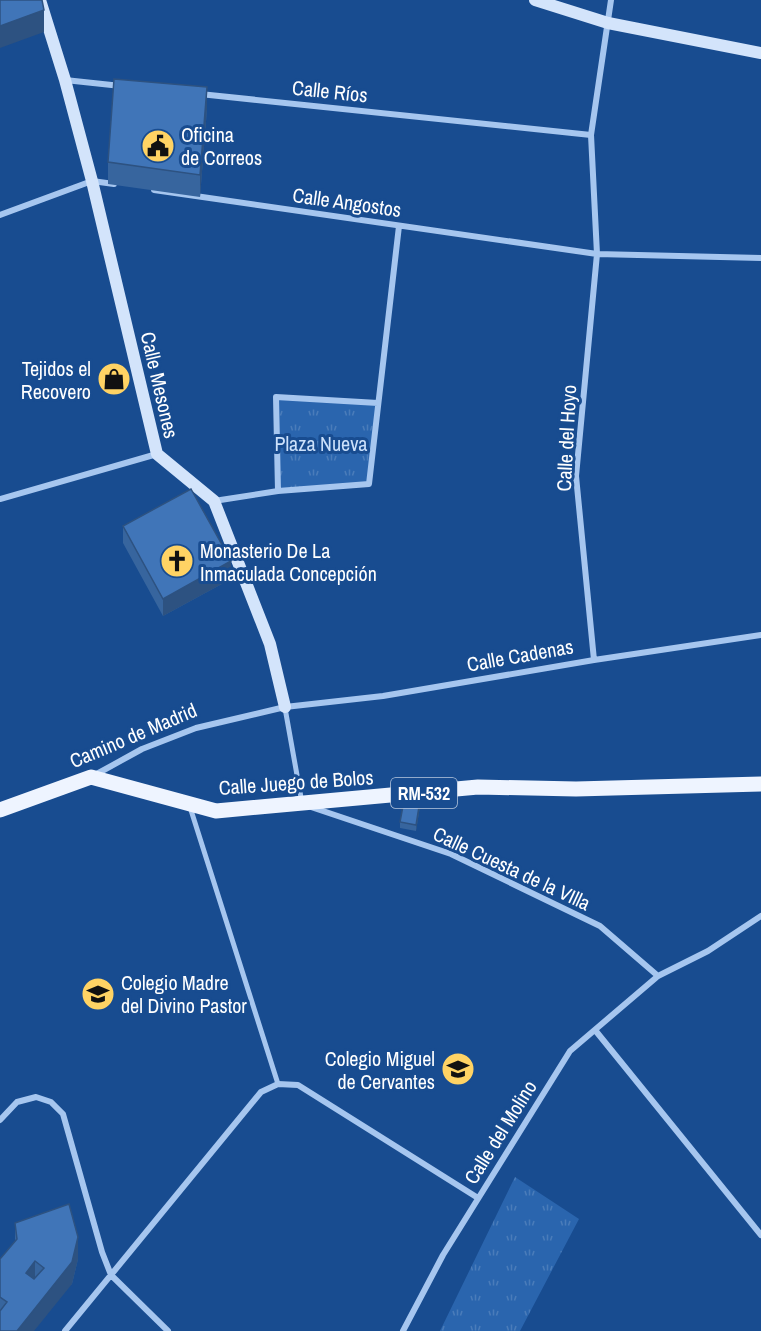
<svg xmlns="http://www.w3.org/2000/svg" width="761" height="1331" viewBox="0 0 761 1331" font-family="'Archivo Narrow',sans-serif">
  <style>
    .park { fill: url(#park-tufts) }
    .lines { fill: none; stroke-linecap: round; stroke-linejoin: round }
    .pedestrian { stroke: #a6c6ef; stroke-width: 5 }
    .minor { stroke: #a6c6ef; stroke-width: 6 }
    .secondary { stroke: #d3e4fb; stroke-width: 12 }
    .primary { stroke: #eef4ff; stroke-width: 15 }
    .wall { fill: #37659e }
    .shaded-wall { fill: #2d5281 }
    .building { fill: #4075b8; stroke: #2d5281; stroke-width: 1.5; fill-rule: evenodd }
    .labels { text-anchor: middle; dominant-baseline: central; stroke-width: 6; stroke-linejoin: round; paint-order: stroke }
    .shield { fill: #184c90; stroke: #bac9de; stroke-width: 1.5 }
    .shield-label { font-size: 18px; font-weight: bold; fill: #fff }
    .street-label { font-size: 20px; fill: #fff; stroke: #184c90 }
    .poi-label { font-size: 20px; fill: #fff; stroke: #184c90; text-anchor: start }
    .park-label { font-size: 20px; fill: #cce1fb; stroke: #184c90 }
  </style>
  <defs>
    <pattern id="park-tufts" width="24" height="20" patternUnits="userSpaceOnUse" patternTransform="scale(1.5)"><rect width="24" height="20" fill="#2a65ae"/><path d="M3 7l-1-3M5 7V3M7 7l1-3M15 17l-1-3M17 17v-4M19 17l1-3" fill="none" stroke="#4a7cba"/></pattern>
  </defs>
  <rect width="100%" height="100%" fill="#184c90"/>
  <!-- park -->
  <path class="park" d="M276,397L378,403L369,484L278,491Z
    M515,1177L579,1219L520,1331H440Z"/>
  <g class="lines">
    <!-- pedestrian -->
    <path class="pedestrian" d="M285,708L302,803
      M190,807L278,1084"/>
    <!-- minor -->
    <path class="minor" d="M65,80L121,86
      M200,94L591,135
      M154,190L597,254L761,258
      M0,215L92,181L114,184
      M278,491L276,397L378,403
      M0,499L157,454
      M214,501L278,491L369,484L399,226
      M594,660L576,476L597,254L591,135L611,0
      M93,776L142,749L196,728L285,707L383,696L594,660L761,635
      M311,807L451,854L600,926L658,976
      M595,1030L761,1235
      M0,1120L17,1102L36,1097L51,1102L63,1114L102,1252L111,1275L168,1331
      M65,1331L261,1092L278,1084L298,1085L478,1198
      M403,1331L443,1255L570,1051L658,976L708,951L761,916"/>
    <!-- secondary -->
    <path class="secondary" d="M40,0L65,80L92,181L157,454L214,501L270,644L285,707
      M535,0L608,23L761,53"/>
    <!-- primary -->
    <path class="primary" d="M0,810L91,777L216,811L478,787L576,789L761,784"/>
  </g>
  <!-- wall -->
  <path class="wall" d="M207,109L200,197L108,184V162Z
    M123,526L231,579L163,616L123,543Z
    M421,800L416,831L400,828V822Z
    M15,1223L78,1259L72,1284L0,1331V1259L15,1241Z"/>
  <!-- shaded-wall -->
  <path class="shaded-wall" d="M44,10V32L0,48V26Z
    M207,87V109L200,197V175Z
    M231,561V579L163,616V599Z
    M421,794V800L416,831V825Z
    M78,1237V1259L72,1284L34,1331H17Z
    M35,1261V1284L26,1273Z"/>
  <!-- building -->
  <path class="building" d="M0,0H42L44,10L0,26Z
    M114,79L207,87L200,175L108,162Z
    M191,489L231,561L163,599L123,526Z
    M421,794L416,825L400,822L405,795Z
    M69,1204L78,1237L72,1262L17,1331H0V1311L7,1302L0,1297V1259L17,1239L15,1223ZM35,1261L44,1268L34,1279L26,1273Z"/>
  <!-- icons -->
  <defs>
    <g id="civic-disc" transform="scale(1.725)"><circle r="9.5" fill="#ffd364" stroke="#184c90"/><path d="M-.6-6.5H3V-4.5H.6V-3L4-1V1h2V6H-6V1h2V-1L-.6-3ZM-1.2 2.5V6h2.4V2.5Z" fill="#111"/></g>
    <g id="shop-disc" transform="scale(1.725)"><circle r="9.5" fill="#ffd364" stroke="#184c90"/><path d="M-5-2.5h2.3a2.7 3.5 0 0 1 5.4 0H5L5.5 6h-11ZM-1.5-2.5h3a1.5 2.3 0 0 0-3 0Z" fill="#111"/></g>
    <g id="church-disc" transform="scale(1.725)"><circle r="9.5" fill="#ffd364" stroke="#184c90"/><path d="M-1.2-6h2.4v3.5h3.3v2.4h-3.3V6h-2.4V-.1h-3.3v-2.4h3.3Z" fill="#111"/></g>
    <g id="school-disc" transform="scale(1.725)"><circle r="9.5" fill="#ffd364" stroke="#184c90"/><path d="M0-5L7-2L0 1L-7-2ZM-4 1L0 2.5L4 1V4Q0 6-4 4Z" fill="#111"/></g>
  </defs>
  <g fill-rule="evenodd">
    <use href="#civic-disc" x="158" y="146"/>
    <use href="#shop-disc" x="114" y="379"/>
    <use href="#church-disc" x="177" y="561"/>
    <use href="#school-disc" x="98" y="994"/>
    <use href="#school-disc" x="458" y="1069"/>
  </g>
  <g class="labels">
    <!-- shield labels -->
    <rect class="shield" x="391" y="778" width="66" height="30" rx="4.5"/>
    <g class="shield-label">
      <text x="424" y="793">RM-532</text>
    </g>
    <!-- street labels -->
    <g class="street-label">
      <text transform="translate(330 91) rotate(6)">Calle Ríos</text>
      <text transform="translate(347 202) rotate(8)">Calle Angostos</text>
      <text transform="translate(160 385) rotate(77)">Calle Mesones</text>
      <text transform="translate(566 438) rotate(-87)">Calle del Hoyo</text>
      <text transform="translate(520 655) rotate(-10)">Calle Cadenas</text>
      <text transform="translate(133 735) rotate(-23)">Camino de Madrid</text>
      <text transform="translate(296 782) rotate(-4)">Calle Juego de Bolos</text>
      <text transform="translate(512 868) rotate(25)">Calle Cuesta de la VIlla</text>
      <text transform="translate(500 1132) rotate(-58)">Calle del Molino</text>
    </g>
    <!-- poi labels -->
    <g class="poi-label">
      <text x="181" y="134">Oficina<tspan x="181" dy="23">de Correos</tspan></text>
      <text x="91" y="368" text-anchor="end">Tejidos el<tspan x="91" dy="23">Recovero</tspan></text>
      <text x="200" y="550">Monasterio De La<tspan x="200" dy="23">Inmaculada Concepción</tspan></text>
      <text x="121" y="982">Colegio Madre<tspan x="121" dy="23">del Divino Pastor</tspan></text>
      <text x="435" y="1058" text-anchor="end">Colegio Miguel<tspan x="435" dy="23">de Cervantes</tspan></text>
    </g>
    <!-- park labels -->
    <g class="park-label">
      <text x="321" y="443">Plaza Nueva</text>
    </g>
  </g>
</svg>
